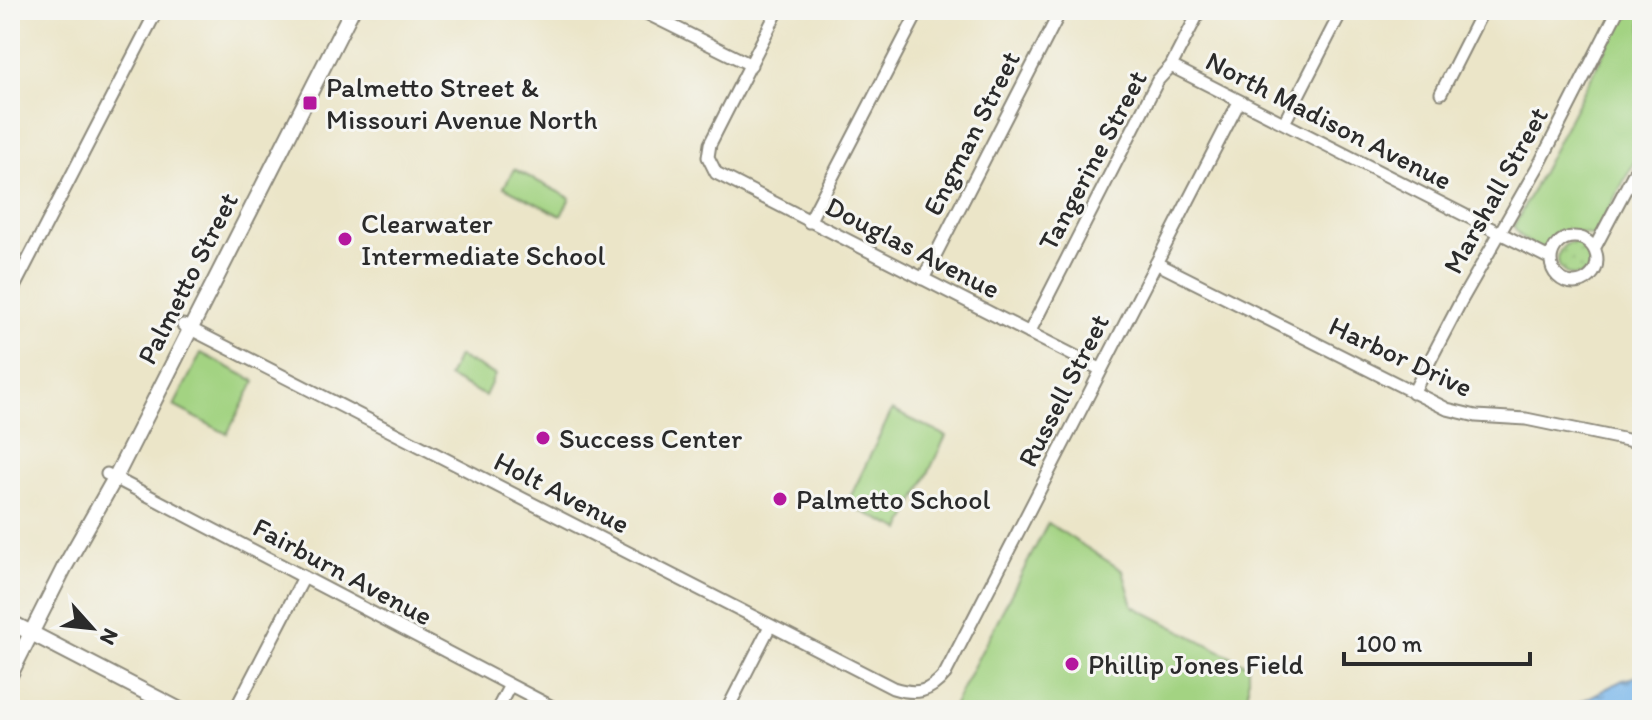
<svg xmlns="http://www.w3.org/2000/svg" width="1652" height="720" viewBox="0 0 1652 720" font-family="Itim,sans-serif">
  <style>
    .grass { fill: url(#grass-dots); stroke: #677f56; stroke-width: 2 }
    .green { fill: #a3d382; stroke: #677f56; stroke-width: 2 }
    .water { fill: url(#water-ripples); stroke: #51708a; stroke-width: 2 }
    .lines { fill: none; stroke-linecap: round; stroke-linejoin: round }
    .street-casing { stroke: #8b887a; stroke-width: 15 }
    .secondary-casing { stroke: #8b887a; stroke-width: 18 }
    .street { stroke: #fff; stroke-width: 11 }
    .secondary { stroke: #fff; stroke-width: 14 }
    .poi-dot { fill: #b5179e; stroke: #f6f6f2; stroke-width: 3 }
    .labels { text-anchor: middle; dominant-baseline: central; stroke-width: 6; stroke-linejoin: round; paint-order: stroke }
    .poi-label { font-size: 28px; fill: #2b2b2b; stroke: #f6f6f2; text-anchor: start }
    .street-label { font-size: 28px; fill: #2b2b2b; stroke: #f6f6f2 }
  </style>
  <defs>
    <pattern id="grass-dots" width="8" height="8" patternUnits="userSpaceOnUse" patternTransform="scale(2)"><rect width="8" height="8" fill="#a3d382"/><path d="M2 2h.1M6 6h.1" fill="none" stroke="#8cb570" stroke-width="1.8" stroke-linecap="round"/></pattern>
    <pattern id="water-ripples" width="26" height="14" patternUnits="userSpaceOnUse" patternTransform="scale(2)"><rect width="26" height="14" fill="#77b5ea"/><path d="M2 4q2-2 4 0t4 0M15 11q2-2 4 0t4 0" fill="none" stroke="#6293be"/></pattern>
  </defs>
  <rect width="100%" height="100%" fill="#f6f6f2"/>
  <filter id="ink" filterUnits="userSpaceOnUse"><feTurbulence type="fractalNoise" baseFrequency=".0125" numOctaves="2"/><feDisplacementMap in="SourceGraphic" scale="16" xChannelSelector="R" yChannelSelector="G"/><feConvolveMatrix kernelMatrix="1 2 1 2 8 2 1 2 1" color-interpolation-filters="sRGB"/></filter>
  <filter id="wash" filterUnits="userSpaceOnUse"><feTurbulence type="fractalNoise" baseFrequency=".006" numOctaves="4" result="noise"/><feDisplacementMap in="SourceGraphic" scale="32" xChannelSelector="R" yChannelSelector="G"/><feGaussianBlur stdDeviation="1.8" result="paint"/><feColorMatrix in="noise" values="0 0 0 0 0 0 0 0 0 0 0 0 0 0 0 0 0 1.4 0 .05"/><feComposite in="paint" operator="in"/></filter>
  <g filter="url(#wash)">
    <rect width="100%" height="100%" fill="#ebe5c8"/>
    <!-- grass -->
    <path class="grass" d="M1558 259a17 17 0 1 1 34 0a17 17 0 1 1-34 0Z"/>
    <!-- green -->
    <path class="green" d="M1626,10H1642V148L1594,236C1586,235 1578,231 1569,232C1558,233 1557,240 1549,246C1538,252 1516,236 1514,226Z
      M514,169L570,198L561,216L504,187Z
      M201,353L255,381L227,434L174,406Z
      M458,356L495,375L485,396L448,377Z
      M892,410L946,436L901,530L847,504Z
      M1048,523L1123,571L1133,606L1248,665V710H951Z"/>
    <!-- water -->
    <path class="water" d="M1642,675V710H1565L1623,680Z"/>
  </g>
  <g filter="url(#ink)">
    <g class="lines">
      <!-- street casing -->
      <g class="street-casing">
        <path id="street" d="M640,10L751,65
          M778,10L710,144L708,157L716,173L1100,369
          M1171,66L1551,259
          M1441,93L1483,10
          M1284,123L1342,10
          M1628,184L1642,191
          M809,222L919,10
          M1551 260a23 23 0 1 1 46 0a23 23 0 1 1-46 0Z
          M1594,249L1642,158
          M1156,263L1447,409L1476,416L1526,419L1642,443
          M923,279L1061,10
          M10,295L157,10
          M183,325L893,688C916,695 929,693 945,674L1239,102
          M1029,333L1158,80L1171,66L1200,10
          M1413,393L1461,301L1541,161L1618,10
          M107,474L558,710
          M235,710L304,577
          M497,710L510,685
          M727,710L770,626"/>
      </g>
      <!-- secondary casing -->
      <g class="secondary-casing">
        <path id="secondary" d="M10,622L180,710
          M10,675L64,568L115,478L352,10"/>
      </g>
      <!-- street -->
      <use href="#street" class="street"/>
      <!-- secondary -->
      <use href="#secondary" class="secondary"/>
    </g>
  </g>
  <!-- markers -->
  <g class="poi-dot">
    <rect x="302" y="95" width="16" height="16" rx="4"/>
    <circle cx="345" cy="239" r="8"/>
    <circle cx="543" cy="438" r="8"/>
    <circle cx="780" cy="499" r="8"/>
    <circle cx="1072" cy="664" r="8"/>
  </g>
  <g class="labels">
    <!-- poi labels -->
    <g class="poi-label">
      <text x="326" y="87">Palmetto Street &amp;<tspan x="326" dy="32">Missouri Avenue North</tspan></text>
      <text x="361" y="223">Clearwater<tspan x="361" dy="32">Intermediate School</tspan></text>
      <text x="559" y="438">Success Center</text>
      <text x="796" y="499">Palmetto School</text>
      <text x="1088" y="664">Phillip Jones Field</text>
    </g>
    <!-- street labels -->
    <g class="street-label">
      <text transform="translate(1329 120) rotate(27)">North Madison Avenue</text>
      <text transform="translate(971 133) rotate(-63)">Engman Street</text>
      <text transform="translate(1092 160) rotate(-62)">Tangerine Street</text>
      <text transform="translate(1495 190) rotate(-61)">Marshall Street</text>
      <text transform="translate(913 247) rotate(27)">Douglas Avenue</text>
      <text transform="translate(187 278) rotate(-63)">Palmetto Street</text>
      <text transform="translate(1401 356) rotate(25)">Harbor Drive</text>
      <text transform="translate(1063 390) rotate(-63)">Russell Street</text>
      <text transform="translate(562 492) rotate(27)">Holt Avenue</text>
      <text transform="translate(343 571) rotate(28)">Fairburn Avenue</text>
    </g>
  </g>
  <!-- margin -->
  <rect width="1652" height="720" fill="none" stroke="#f6f6f2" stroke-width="40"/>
  <!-- north arrow -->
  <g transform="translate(92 628) rotate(117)" stroke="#f6f6f2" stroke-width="6" paint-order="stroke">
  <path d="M0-6L14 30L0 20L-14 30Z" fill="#2b2b2b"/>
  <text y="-12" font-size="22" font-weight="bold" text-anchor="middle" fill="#2b2b2b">N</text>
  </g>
  <!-- scale -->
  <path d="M1344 652v12h186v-12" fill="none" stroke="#2b2b2b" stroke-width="4"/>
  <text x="1356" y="652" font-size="24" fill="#2b2b2b" stroke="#f6f6f2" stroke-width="6" paint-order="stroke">100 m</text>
</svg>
